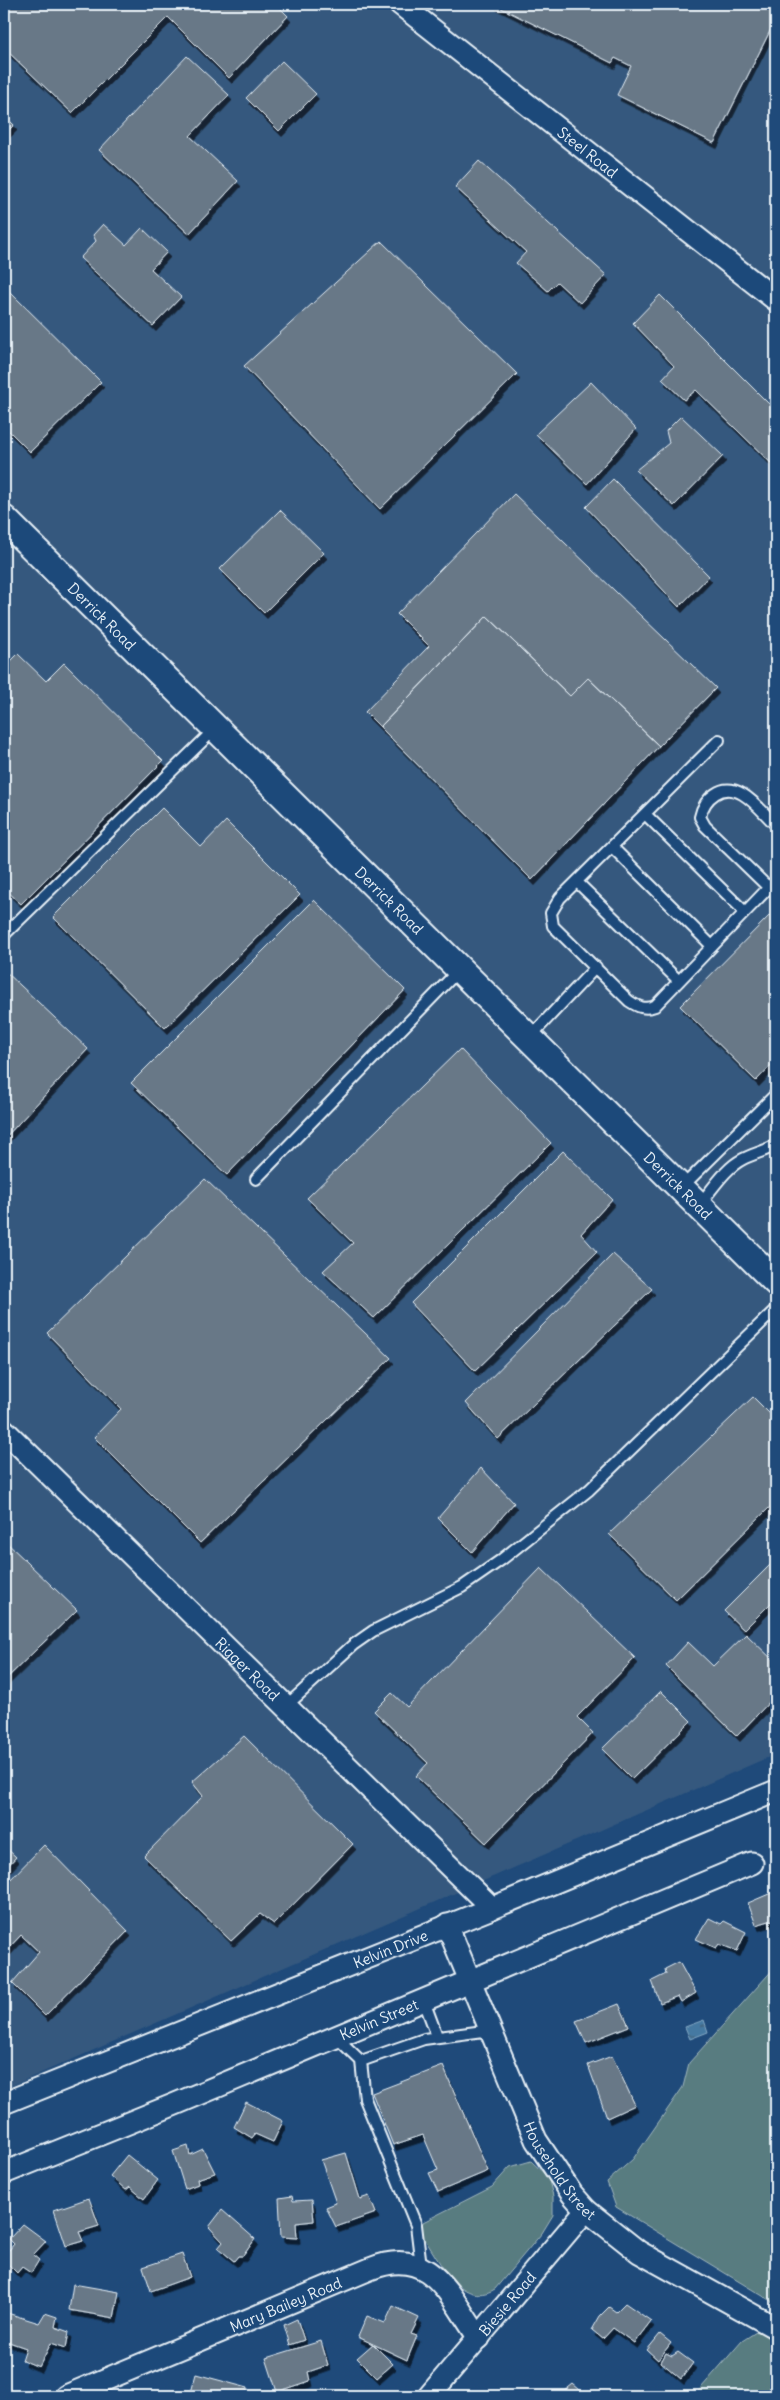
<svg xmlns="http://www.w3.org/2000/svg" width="780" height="2400" viewBox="0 0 780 2400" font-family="Delius,sans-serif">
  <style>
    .built { fill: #35587e }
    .green { fill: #597b80; stroke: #a0b6bc }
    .water { fill: url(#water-ripples); stroke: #86a9c4 }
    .building { fill: #677887; stroke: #e8f1f8; filter: url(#shadow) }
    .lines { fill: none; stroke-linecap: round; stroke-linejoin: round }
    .service-casing { stroke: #e8f1f8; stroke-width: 14 }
    .minor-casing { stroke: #e8f1f8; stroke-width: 25 }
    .tertiary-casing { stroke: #e8f1f8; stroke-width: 30 }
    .service { stroke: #1f4a7a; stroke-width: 10 }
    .minor { stroke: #1f4a7a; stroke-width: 21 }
    .tertiary { stroke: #1f4a7a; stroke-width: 26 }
    .labels { text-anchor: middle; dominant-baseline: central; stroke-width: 5; stroke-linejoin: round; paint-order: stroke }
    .street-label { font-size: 15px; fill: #e8f1f8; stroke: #1f4a7a }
  </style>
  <defs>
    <pattern id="water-ripples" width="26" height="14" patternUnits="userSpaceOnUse" patternTransform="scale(1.25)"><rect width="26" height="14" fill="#4479a2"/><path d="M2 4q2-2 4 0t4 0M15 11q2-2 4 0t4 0" fill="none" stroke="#45637a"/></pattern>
    <filter id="shadow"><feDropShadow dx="3" dy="5.5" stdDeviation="0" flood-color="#0009"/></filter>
  </defs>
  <rect width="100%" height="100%" fill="#1f4a7a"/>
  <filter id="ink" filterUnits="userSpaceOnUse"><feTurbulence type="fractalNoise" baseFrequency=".02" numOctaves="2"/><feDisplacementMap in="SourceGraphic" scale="10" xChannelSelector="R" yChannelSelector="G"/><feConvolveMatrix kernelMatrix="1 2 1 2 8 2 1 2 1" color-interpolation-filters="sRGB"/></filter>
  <g filter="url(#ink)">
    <!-- built -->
    <path class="built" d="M4,4H776V1754L4,2089Z"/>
    <!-- green -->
    <path class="green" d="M776,1966V2304L616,2207L607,2182L633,2159L683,2087L689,2063Z
      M531,2161L548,2177L553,2196V2215L542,2233L495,2289C460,2310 437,2256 420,2232L423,2222L492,2187L510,2167Z
      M767,2325L776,2331V2396H694L742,2341Z"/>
    <!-- water -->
    <path class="water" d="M704,2020L708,2032L690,2039L685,2027Z"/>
    <!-- building -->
    <path class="building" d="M6,4H276L288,16L229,78L168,17L72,113L4,48V6Z
      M493,4H776V19L714,143L617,95L631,66L615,58L612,63Z
      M187,56L229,95L190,136L238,181L189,234L99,150Z
      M282,61L316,94L279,131L246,98Z
      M4,115L14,125L4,135Z
      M479,161L606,275L580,303L557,282L548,291L516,263L526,252L455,187Z
      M103,224L126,245L142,228L167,252L151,269L181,297L153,326L80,258L96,241L93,235Z
      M381,241L517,374L380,509L244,366Z
      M9,291L101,382L30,452L4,426V297Z
      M660,295L776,411V468L696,390L684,400L662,379L674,366L633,323Z
      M591,382L636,429L587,484L536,434Z
      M681,416L723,456L674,506L636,470L669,443L666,431Z
      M613,479L709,576L679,607L586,507Z
      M514,494L716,688L659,746L588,678L570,696L487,616L380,727L365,712L429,646L397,614Z
      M280,510L324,553L264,613L220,569Z
      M487,616L570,696L588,678L659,746L532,880L380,727Z
      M18,654L46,681L64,663L163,761L21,904L4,888V668Z
      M162,808L201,847L226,821L300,895L165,1028L53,917Z
      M314,900L405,990L227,1175L131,1083Z
      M776,909V1060L756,1081L680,1006Z
      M4,970L88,1049L4,1139Z
      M460,1049L551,1143L374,1318L323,1271L353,1243L307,1198Z
      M563,1151L612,1199L581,1234L597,1252L475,1371L411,1303Z
      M205,1179L391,1358L200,1543L94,1437L121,1409L47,1333Z
      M613,1254L652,1289L498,1439L466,1403Z
      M753,1397L776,1420V1501L676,1600L609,1534Z
      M481,1468L514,1503L472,1552L438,1518Z
      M4,1540L77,1610L4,1681Z
      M776,1559V1598L744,1630L724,1611Z
      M541,1568L635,1658L577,1717L593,1733L486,1843L416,1776L428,1763L374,1711L392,1693L407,1707Z
      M746,1634L776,1663V1695L737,1736L666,1666L688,1642L713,1666Z
      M661,1691L691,1721L632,1779L602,1749Z
      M244,1736L353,1844L274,1924L260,1914L231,1941L144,1856L203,1796L192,1782Z
      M44,1845L128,1931L45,2016L12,1983L39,1952L21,1935L4,1953V1926L7,1923L4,1919V1886Z
      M4,1846L16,1857L4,1870Z
      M776,1891V1919L756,1925L748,1903Z
      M709,1918L721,1924L724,1921L746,1932L737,1951L719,1944L716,1948L696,1939Z
      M679,1962L696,1993L681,2002L678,1996L660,2003L652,1981L666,1974L665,1969Z
      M619,2004L629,2026L586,2043L576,2021Z
      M612,2056L635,2105L607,2118L588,2065Z
      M443,2066L488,2171L438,2192L429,2173L438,2170L423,2135L393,2145L372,2093Z
      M246,2102L283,2121L273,2142L255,2134L252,2138L234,2127Z
      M188,2146L190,2155L203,2149L215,2173L197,2179L198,2184L185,2189L173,2151Z
      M346,2153L360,2199L369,2196L376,2213L336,2227L326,2207L336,2203L321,2160Z
      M127,2155L158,2180L144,2199L130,2187L126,2190L110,2176Z
      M292,2196L293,2201L312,2200L314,2221L296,2223L297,2238L281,2237L279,2198Z
      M89,2198L99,2226L79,2232L83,2241L66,2246L54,2210Z
      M222,2210L255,2239L243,2256H238L234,2261L218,2248L223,2242L209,2227Z
      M23,2224L46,2241L33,2255L39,2260L31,2273L22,2267L17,2273L4,2260V2256L14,2244L9,2239Z
      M182,2254L190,2277L151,2291L143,2267Z
      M73,2284L119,2292L114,2318L69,2310Z
      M625,2303L651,2321L634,2343L613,2328L603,2339L592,2330L600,2316L609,2307L616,2312Z
      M393,2306L419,2318L411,2334L417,2336L407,2360L358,2337L367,2316L385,2323Z
      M4,2312L39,2323L45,2313L57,2317L55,2327L69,2332L66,2348L51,2343L39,2367L22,2360L26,2348L6,2341L7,2336L4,2334Z
      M297,2319L304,2340L290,2345L284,2325Z
      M660,2334L671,2343L658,2360L647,2350Z
      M321,2341L328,2365L308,2372L310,2381L277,2392L266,2358Z
      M373,2344L393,2364L377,2378L357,2358Z
      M678,2352L693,2363L681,2379L661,2362L666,2353L672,2356Z
      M196,2374L248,2388L245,2396H190Z
      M573,2384L587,2396H558Z"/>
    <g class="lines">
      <!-- service casing -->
      <g class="service-casing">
        <path id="service" d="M719,740L560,898L551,913L553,926L629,1001C638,1007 645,1010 655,1006L776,880
          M645,814L745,912
          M612,847L712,946
          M577,882L679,981
          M769,888L705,826L700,817C702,808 707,799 715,794C738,778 760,810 776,825
          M4,935L215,729
          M530,1037L596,967
          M256,1179L459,970
          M681,1188L776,1094
          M699,1205C712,1190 725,1168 743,1159C753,1154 765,1151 776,1145
          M285,1707L353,1645L373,1631L462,1587L501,1560L589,1490L776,1309
          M424,2001L437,2036
          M336,2037L361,2061L365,2099L416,2225L421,2266
          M361,2061L424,2039L491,2030"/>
      </g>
      <!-- minor casing -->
      <g class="minor-casing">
        <g id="minor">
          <path id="s1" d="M400,4L776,300"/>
          <path id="s2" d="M4,1430L492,1908"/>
          <path id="s3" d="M447,1925L536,2140L572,2194L586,2210L639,2252L776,2328"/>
          <path id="s4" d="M4,2103L492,1908L776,1791"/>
          <path id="s5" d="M4,2173L173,2105L752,1863"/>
          <path id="s6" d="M66,2396L370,2269C431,2244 449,2296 479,2338"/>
          <path id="s7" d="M429,2396L586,2210"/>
        </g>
      </g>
      <!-- tertiary casing -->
      <g class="tertiary-casing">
        <g id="tertiary">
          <path id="s8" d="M4,519L776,1282"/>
        </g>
      </g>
      <!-- service -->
      <use href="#service" class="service"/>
      <!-- minor -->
      <use href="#minor" class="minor"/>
      <!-- tertiary -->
      <use href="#tertiary" class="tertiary"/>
    </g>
  </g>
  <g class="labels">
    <!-- street labels -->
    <g class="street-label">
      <text stroke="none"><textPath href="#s1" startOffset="239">Steel Road</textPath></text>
      <text stroke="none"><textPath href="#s8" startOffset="138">Derrick Road</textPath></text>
      <text stroke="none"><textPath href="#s8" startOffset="542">Derrick Road</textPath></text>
      <text stroke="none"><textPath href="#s8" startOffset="948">Derrick Road</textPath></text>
      <text stroke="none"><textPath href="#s2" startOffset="341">Rigger Road</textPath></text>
      <text stroke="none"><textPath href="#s4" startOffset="416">Kelvin Drive</textPath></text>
      <text stroke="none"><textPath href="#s5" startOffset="405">Kelvin Street</textPath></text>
      <text stroke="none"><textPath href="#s3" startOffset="271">Household Street</textPath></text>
      <text stroke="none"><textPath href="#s7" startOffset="121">Biesie Road</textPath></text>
      <text stroke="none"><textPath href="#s6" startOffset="238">Mary Bailey Road</textPath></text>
    </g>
  </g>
  <!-- margin -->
  <rect width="780" height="2400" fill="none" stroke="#1f4a7a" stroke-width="20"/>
  <rect x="10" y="10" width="760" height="2380" fill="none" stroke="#e8f1f8" stroke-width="2" filter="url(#ink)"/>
</svg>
